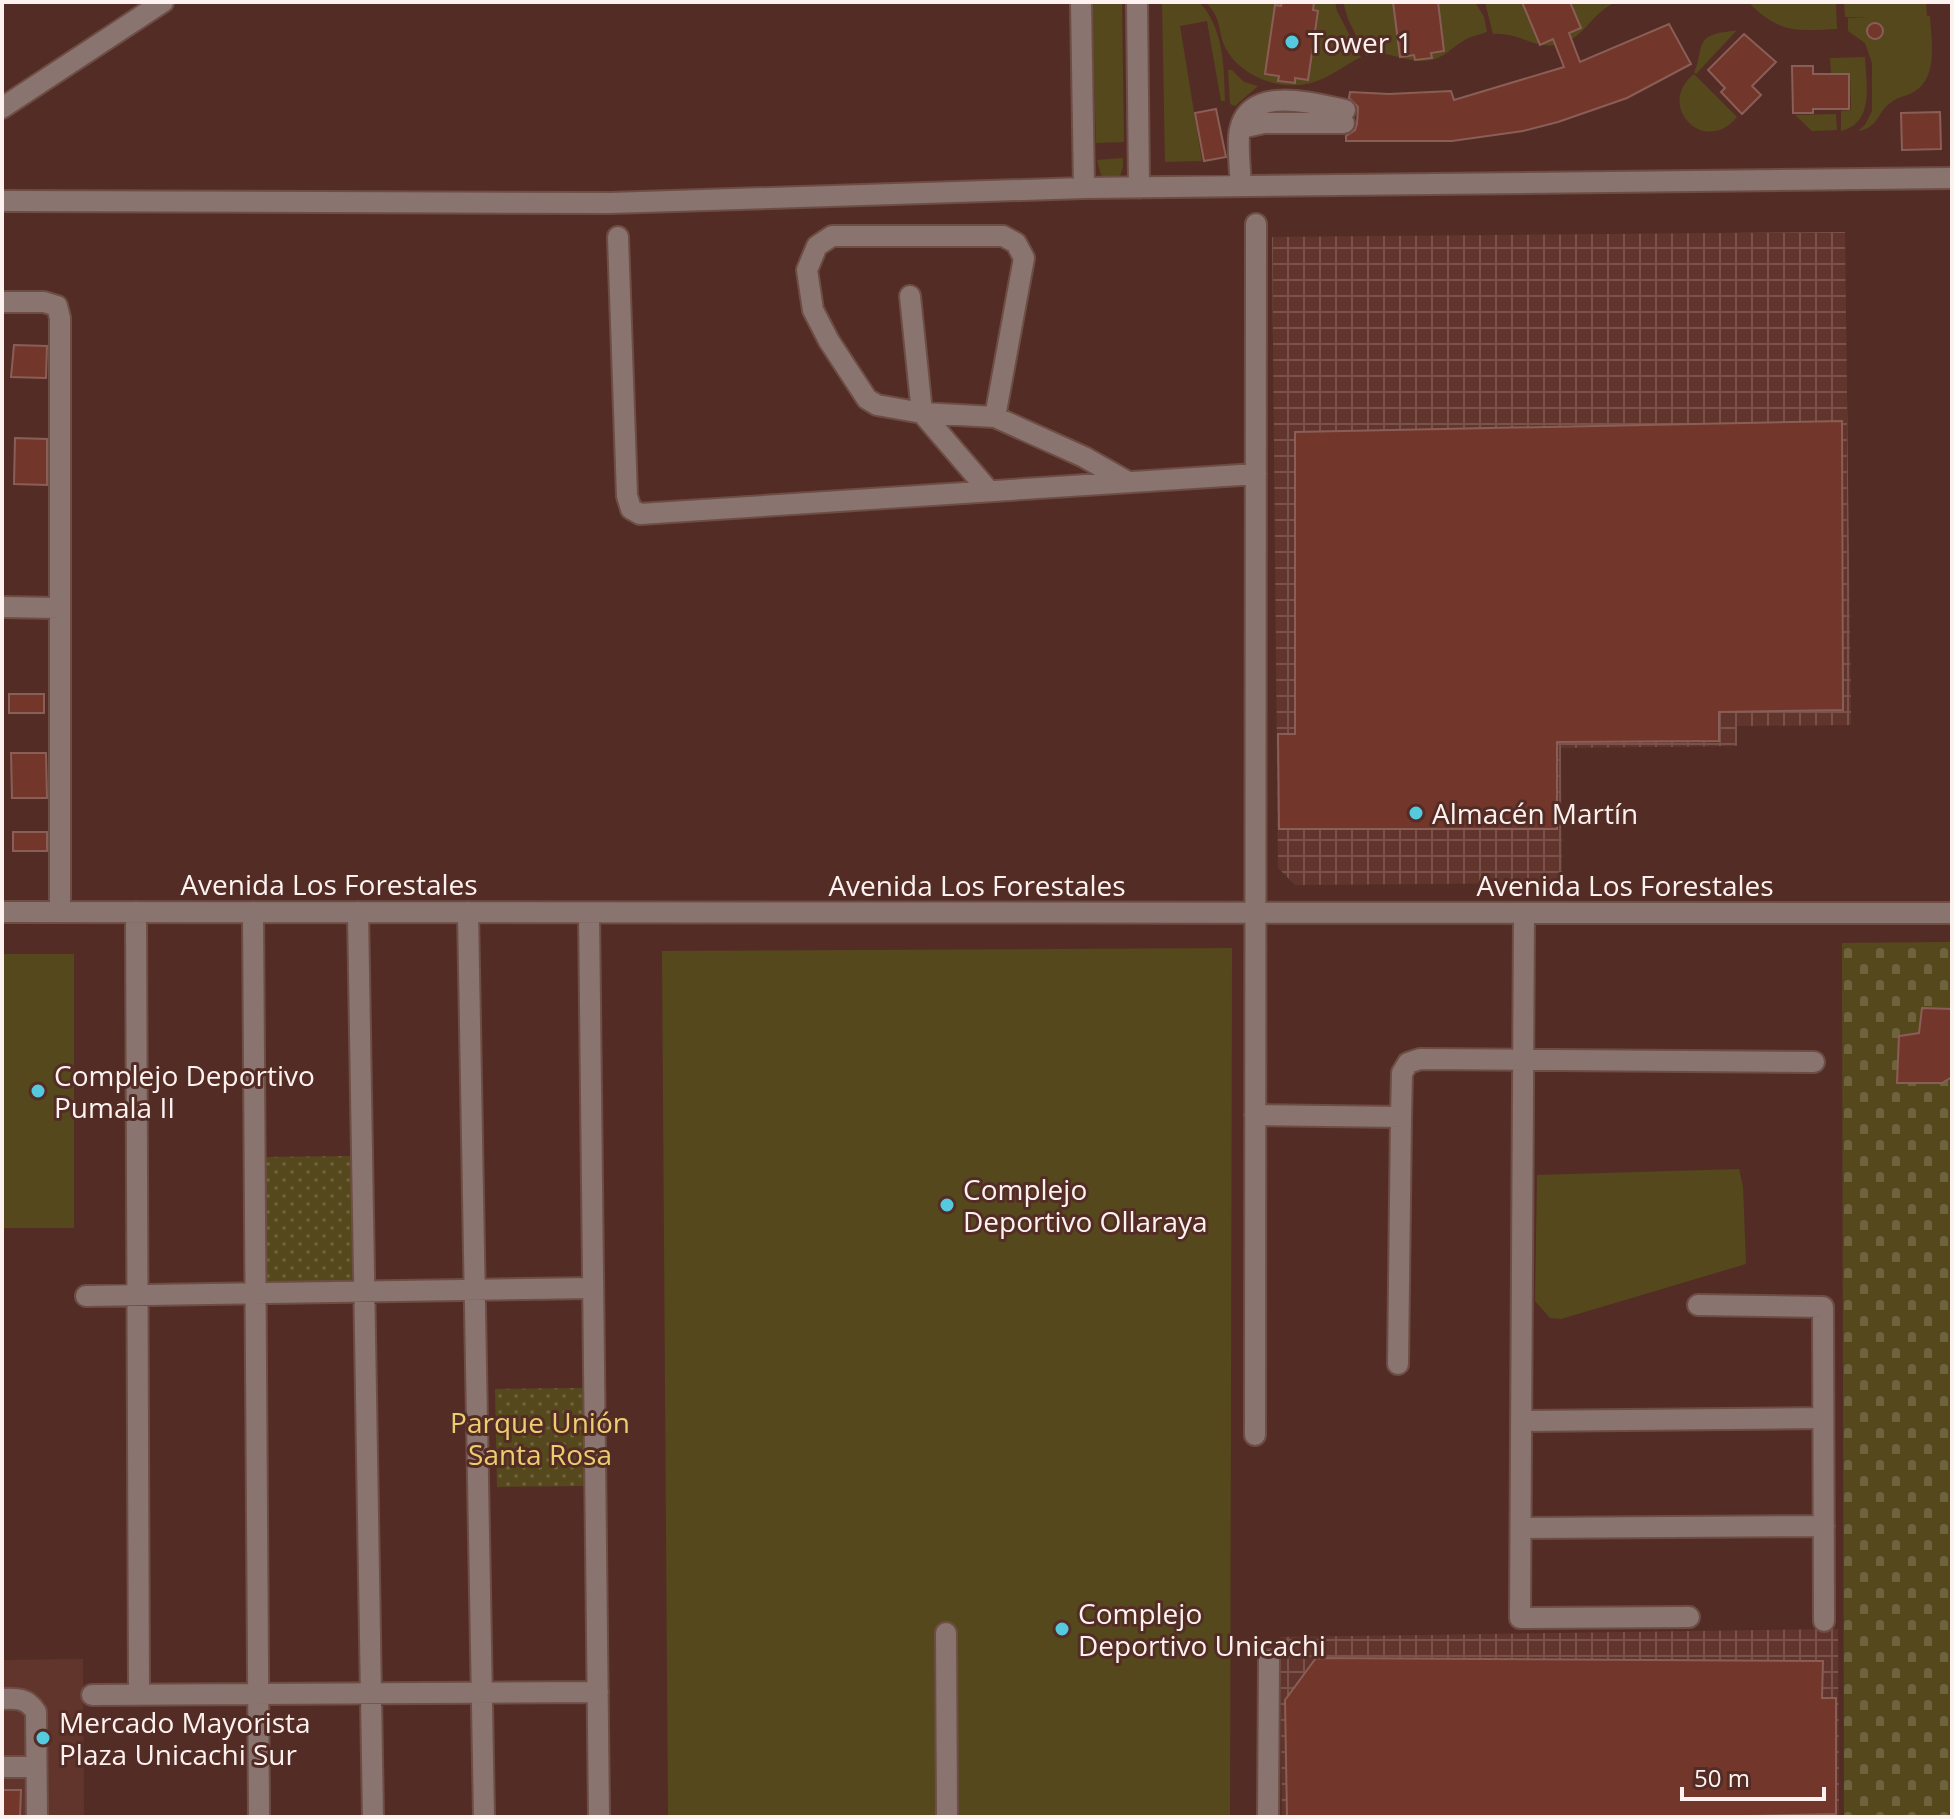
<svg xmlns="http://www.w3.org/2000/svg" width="1954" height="1819" viewBox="0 0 1954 1819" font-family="'Open Sans',sans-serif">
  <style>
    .built { fill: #62352c }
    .industrial { fill: url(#industrial-grid) }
    .grass { fill: #56481d }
    .cemetery { fill: url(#cemetery-stones) }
    .park { fill: url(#park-dots) }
    .building { fill: #73362b; stroke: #8a5e56; stroke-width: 2 }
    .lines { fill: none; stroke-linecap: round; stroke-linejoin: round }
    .minor-casing { stroke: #6e4d45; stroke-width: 24 }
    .minor { stroke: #897470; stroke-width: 20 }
    .poi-dot { fill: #55cadf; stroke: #532d25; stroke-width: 3 }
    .labels { text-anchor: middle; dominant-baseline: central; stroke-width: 6; stroke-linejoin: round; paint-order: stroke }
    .poi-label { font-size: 28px; fill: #fdf2f0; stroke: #532d25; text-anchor: start }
    .street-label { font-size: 28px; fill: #fdf2f0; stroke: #532d25 }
    .park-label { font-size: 28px; fill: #ecce70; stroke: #532d25 }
  </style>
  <defs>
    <pattern id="industrial-grid" width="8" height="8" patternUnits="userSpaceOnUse" patternTransform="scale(2)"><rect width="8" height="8" fill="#62352c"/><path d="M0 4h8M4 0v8" fill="none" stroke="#79534b"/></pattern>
    <pattern id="cemetery-stones" width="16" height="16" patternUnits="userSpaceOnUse" patternTransform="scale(2)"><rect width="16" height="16" fill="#56481d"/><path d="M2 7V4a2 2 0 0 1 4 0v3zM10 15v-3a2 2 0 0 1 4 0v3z" fill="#6f633e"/></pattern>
    <pattern id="park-dots" width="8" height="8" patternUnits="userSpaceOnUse" patternTransform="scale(2)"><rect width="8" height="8" fill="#56481d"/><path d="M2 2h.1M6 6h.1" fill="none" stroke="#6f633e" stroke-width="1.8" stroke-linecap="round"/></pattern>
  </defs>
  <rect width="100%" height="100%" fill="#532d25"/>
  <!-- built -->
  <path class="built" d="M83,1659L84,1817H2V1660Z"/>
  <!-- industrial -->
  <path class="industrial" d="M1845,232L1851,725L1737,726V746L1561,748L1562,883L1295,885L1278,868L1272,237Z
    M1838,1629L1839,1817H1282L1280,1637Z"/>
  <!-- grass -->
  <path class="grass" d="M1092,2H1122L1124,142L1096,143Z
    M1162,2H1199C1224,28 1224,67 1225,101H1221L1207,21L1180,26L1202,161L1165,162Z
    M1206,2H1335L1337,11L1361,57C1345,65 1329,78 1311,83C1280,91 1240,77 1225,47C1217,29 1223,21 1206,2Z
    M1343,2H1475L1484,17L1487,32C1479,35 1470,36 1463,41C1451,48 1444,58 1430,60C1407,65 1388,48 1366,56L1348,19Z
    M1485,2H1617C1591,11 1584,42 1555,45C1533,48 1518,32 1493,34Z
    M1748,2H1836L1837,29C1795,31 1779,33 1748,2Z
    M1844,2H1926L1927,16H1930C1931,39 1938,72 1918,89C1910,96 1898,96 1890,103C1877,113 1878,128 1858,131L1865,125L1872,111V63L1865,43L1848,31V18L1870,17H1845Z
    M1737,30L1696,74L1694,72C1701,61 1697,42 1710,36C1718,32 1729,32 1737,30Z
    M1865,57C1866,85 1875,122 1841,131V111L1851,110L1850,73H1831L1830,58Z
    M1228,70H1232L1244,82L1258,86L1235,106L1230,104Z
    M1694,74L1737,117C1704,157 1655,105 1694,74Z
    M1836,114L1837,130L1812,131L1795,115Z
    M1123,158V167L1120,176L1106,179L1101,175L1097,160Z
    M1232,948L1230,1817H668L662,951Z
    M2,954H74V1228H2Z
    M1739,1169L1743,1187L1746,1264L1561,1319L1550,1318L1535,1301L1537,1175Z"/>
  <!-- cemetery -->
  <path class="cemetery" d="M1952,942V1817H1844L1842,943Z"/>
  <!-- park -->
  <path class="park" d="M354,1156L356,1285L261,1286L260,1157Z
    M583,1388L584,1486L497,1487L495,1389Z"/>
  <!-- building -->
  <path class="building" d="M1282,2H1314L1313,10L1318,11L1308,80L1295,78V83L1278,81L1279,76L1265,74L1275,5L1281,6Z
    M1393,2H1438L1444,51L1431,53L1432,58L1415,60L1414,55L1400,57Z
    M1522,2H1570L1581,28L1569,33L1580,62L1669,24L1691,64L1627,98L1558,122L1523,131L1452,141H1346V136L1355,130L1357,124L1358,107L1349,98L1350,92L1389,94L1451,91L1454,100L1564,67L1553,39L1540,45Z
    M1867 31a8 8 0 1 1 16 0a8 8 0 1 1-16 0Z
    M1744,34L1776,62L1752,86L1761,95L1742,114L1721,92L1725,88L1708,70Z
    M1792,66H1813V74H1849V109H1813V113H1793Z
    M1216,109L1226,157L1204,161L1195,113Z
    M1940,112L1941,149L1902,150L1901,113Z
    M14,345L47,346L46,378L11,377Z
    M1842,421L1843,710L1719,712V741L1557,742V829H1279L1278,734H1295V432Z
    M15,438L47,439V485L14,484Z
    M9,694H44V713H9Z
    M11,753H46L47,798H12Z
    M13,832H47V851H13Z
    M1922,1008L1952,1009V1077L1942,1083H1897L1899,1036L1919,1033Z
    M1316,1658L1823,1661L1822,1698H1836V1814L1703,1817H1287L1285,1700Z
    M2,1790H21L20,1817H2Z"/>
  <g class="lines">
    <!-- minor casing -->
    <g class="minor-casing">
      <path id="minor" d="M1081,2L1084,188
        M1137,2L1139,188
        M2,108L163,2
        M1241,128L1264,123H1344
        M1241,186C1240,170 1238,152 1239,136C1244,83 1312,103 1345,110
        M2,201L610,203L1084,188L1952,178
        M618,237L627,496L631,509L640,514L1256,474
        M910,296L922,413L989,491
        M2,302H44L57,306L60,318V912
        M995,417L1024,258L1016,243L1003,236H832L817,246L807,270L813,310L829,341L867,399L877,405L922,413L995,417L1084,457L1128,482
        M2,607L59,608
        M2,912L1952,913
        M136,912L139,1695
        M253,912L259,1817
        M358,912L373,1817
        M468,912L484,1817
        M589,913L599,1817
        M1524,914L1520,1618L1689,1617
        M1255,1115L1401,1117
        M86,1296L593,1288
        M1698,1305L1823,1307L1824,1621
        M1398,1364L1401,1117L1402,1073L1408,1063L1420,1059L1814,1062
        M1522,1421L1823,1418
        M1255,1435L1256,224
        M1521,1528L1824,1526
        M946,1633L947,1817
        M92,1695L598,1692
        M2,1699C17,1698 27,1698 36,1712L37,1817
        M2,1767H36
        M1268,1817L1269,1660"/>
    </g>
    <!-- minor -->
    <use href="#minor" class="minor"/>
  </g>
  <!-- markers -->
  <g class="poi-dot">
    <circle cx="1292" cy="42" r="8"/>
    <circle cx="1416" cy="813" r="8"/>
    <circle cx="38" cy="1091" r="8"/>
    <circle cx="947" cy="1205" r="8"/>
    <circle cx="1062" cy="1629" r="8"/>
    <circle cx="43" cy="1738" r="8"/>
  </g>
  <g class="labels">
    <!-- poi labels -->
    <g class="poi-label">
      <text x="1308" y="42">Tower 1</text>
      <text x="1432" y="813">Almacén Martín</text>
      <text x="54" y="1075">Complejo Deportivo<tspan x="54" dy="32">Pumala II</tspan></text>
      <text x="963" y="1189">Complejo<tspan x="963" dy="32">Deportivo Ollaraya</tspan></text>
      <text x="1078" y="1613">Complejo<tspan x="1078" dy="32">Deportivo Unicachi</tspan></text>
      <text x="59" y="1722">Mercado Mayorista<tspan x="59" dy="32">Plaza Unicachi Sur</tspan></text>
    </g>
    <!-- street labels -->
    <g class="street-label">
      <text x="329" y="884">Avenida Los Forestales</text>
      <text x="977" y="885">Avenida Los Forestales</text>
      <text x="1625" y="885">Avenida Los Forestales</text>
    </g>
    <!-- park labels -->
    <g class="park-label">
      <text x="540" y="1422">Parque Unión<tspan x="540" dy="32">Santa Rosa</tspan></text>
    </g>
  </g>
  <!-- border -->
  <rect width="1954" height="1819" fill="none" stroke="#fdf2f0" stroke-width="8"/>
  <!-- scale -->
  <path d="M1682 1787v12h142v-12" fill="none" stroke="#fdf2f0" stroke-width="4"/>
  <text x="1694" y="1787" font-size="24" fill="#fdf2f0" stroke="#532d25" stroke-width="6" paint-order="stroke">50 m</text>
</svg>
